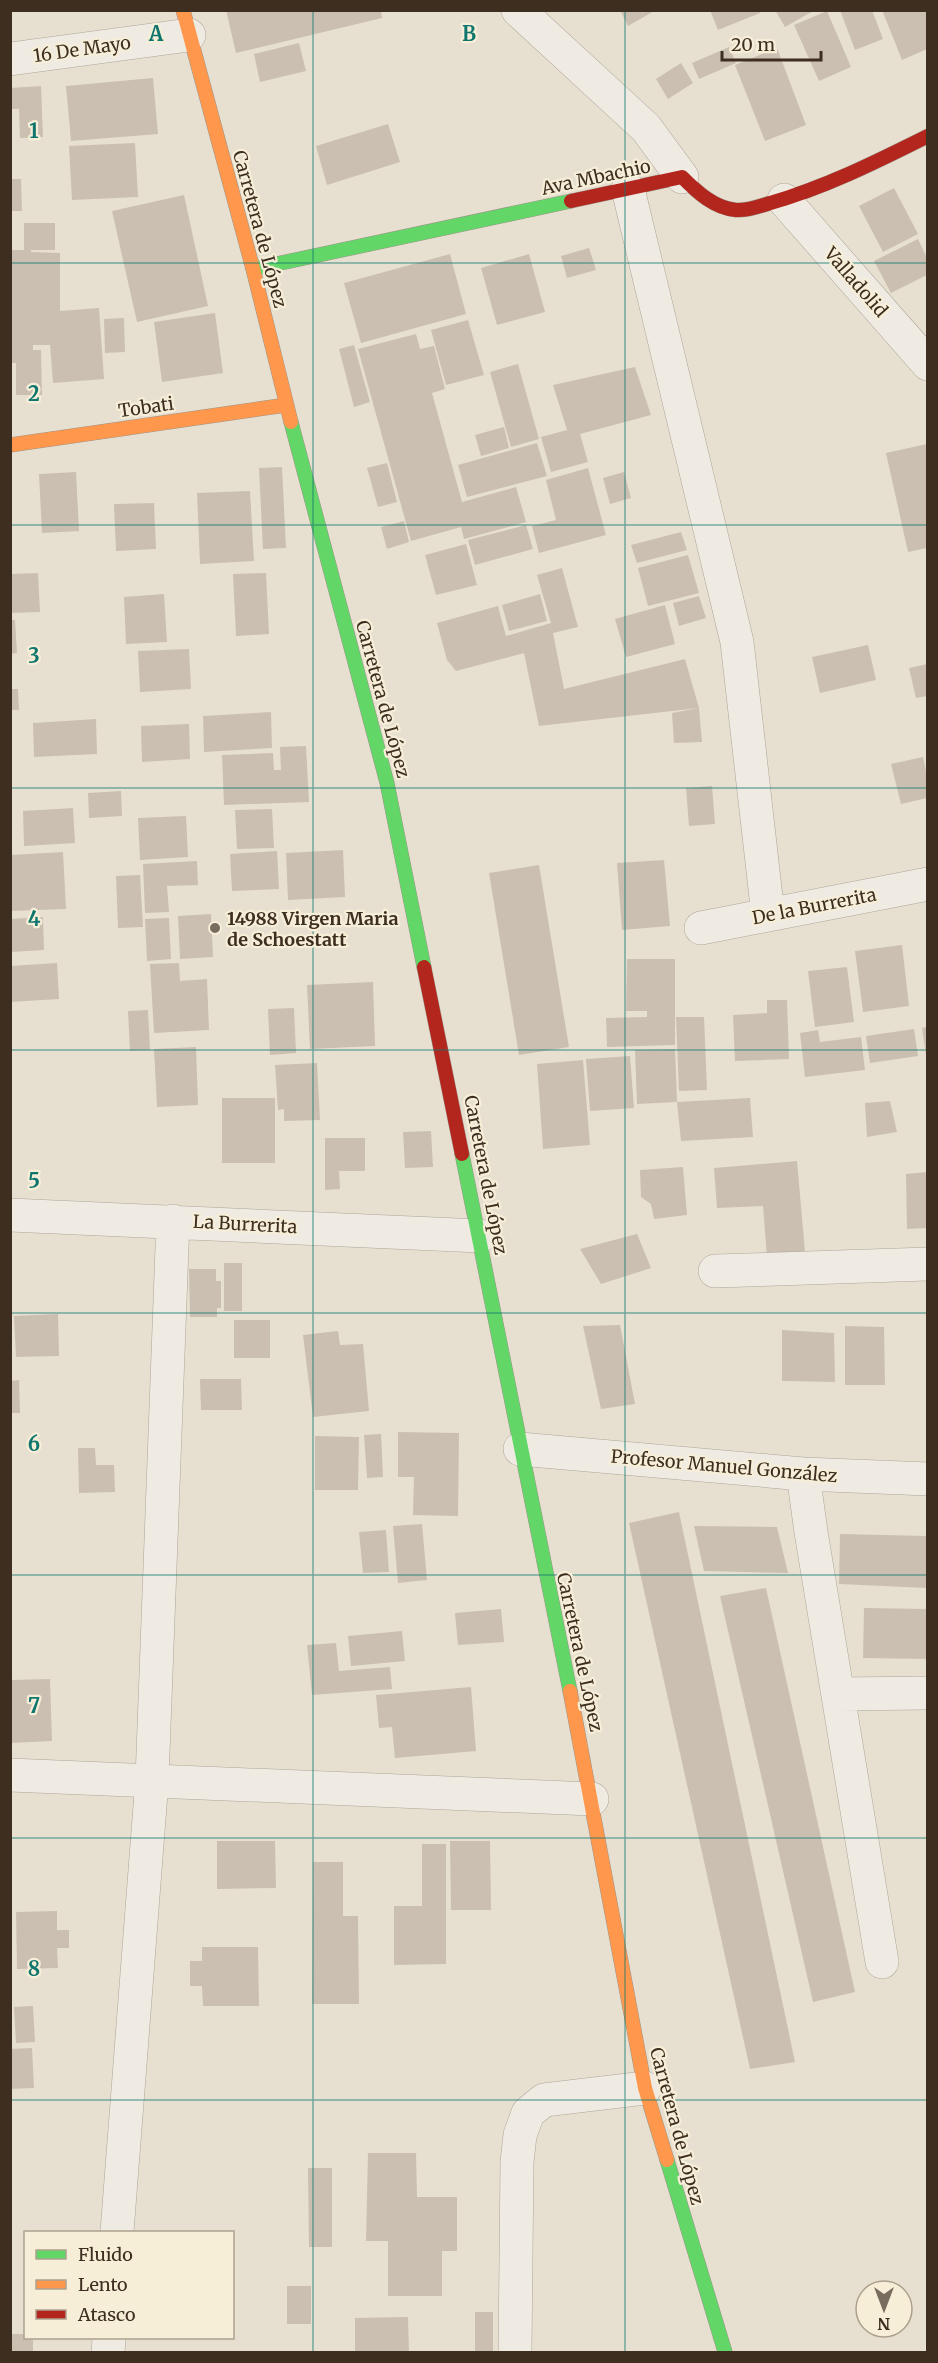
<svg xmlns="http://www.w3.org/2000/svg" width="938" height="2363" viewBox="0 0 938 2363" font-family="Merriweather,serif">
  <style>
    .building { fill: #cbbfb2 }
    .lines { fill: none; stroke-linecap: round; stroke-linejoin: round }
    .street-casing { stroke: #ada599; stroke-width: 34 }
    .fast-casing { stroke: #9c958a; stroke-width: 15 }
    .slow-casing { stroke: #9c958a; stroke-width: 15 }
    .jam-casing { stroke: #9c958a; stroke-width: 15 }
    .street { stroke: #efebe3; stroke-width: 33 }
    .fast { stroke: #63d668; stroke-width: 14 }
    .slow { stroke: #ff974d; stroke-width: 14 }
    .jam { stroke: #b3261e; stroke-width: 14 }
    .grid { fill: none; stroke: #0f766e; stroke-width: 1.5; stroke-opacity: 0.55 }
    .poi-dot { fill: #786c5e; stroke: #f7eed8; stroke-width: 2 }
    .labels { text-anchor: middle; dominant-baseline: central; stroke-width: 4.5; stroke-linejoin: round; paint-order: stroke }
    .street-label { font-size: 18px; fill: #3d2e20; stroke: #f7eed8 }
    .poi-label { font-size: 18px; font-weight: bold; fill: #3d2e20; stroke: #f7eed8; text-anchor: start }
    .grid-label { font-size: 20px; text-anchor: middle; font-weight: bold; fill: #0f766e; stroke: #f7eed8; stroke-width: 4.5; stroke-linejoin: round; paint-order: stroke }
  </style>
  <rect width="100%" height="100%" fill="#e7e0d1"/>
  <!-- building -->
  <path class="building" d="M226,10H381L382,18L236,53Z
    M620,10H656L628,26Z
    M710,10H759L760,13L718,30Z
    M775,10H815L785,27Z
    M840,10H872L883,39L855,50Z
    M882,10H927V49L902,60Z
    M827,11L851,67L819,81L794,25Z
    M299,43L306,71L260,82L254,54Z
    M729,47L736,63L699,79L692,63Z
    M777,48L806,125L765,141L735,65Z
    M681,63L693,83L668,99L656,79Z
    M153,78L158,134L71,141L66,86Z
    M41,86L43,137L20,138L19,109H10V88Z
    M388,124L400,162L327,185L316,146Z
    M135,143L138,197L72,200L69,146Z
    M10,179H21L22,211H10Z
    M894,188L918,234L883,252L859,206Z
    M184,195L208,306L137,322L112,211Z
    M24,223H55V250H31V252L60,253V311L99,308L104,379L53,383L50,345H33V350H41L42,395H16V363H10V250H24Z
    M918,239L927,258V275L891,293L874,261Z
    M589,248L596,270L567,278L561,256Z
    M450,254L466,314L361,343L344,283Z
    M529,254L545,312L497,325L481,268Z
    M215,313L223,373L162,382L154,322Z
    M124,318L125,352L105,353L104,319Z
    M468,320L484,375L446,385L431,330Z
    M416,334L420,349L434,346L445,389L432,393L462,502L516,487L526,522L464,539L461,527L411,541L358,349Z
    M354,345L370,402L354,407L339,349Z
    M518,364L539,439L511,447L490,372Z
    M635,367L651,415L580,434L588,462L551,472L541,437L567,430L553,385Z
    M504,427L509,448L481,456L475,435Z
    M537,443L547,476L467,497L458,465Z
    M927,444V548L908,552L886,453Z
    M387,463L397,502L378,507L367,468Z
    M282,467L286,548L263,549L259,468Z
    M588,468L606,535L539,553L532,526L556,520L546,480Z
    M76,472L79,531L42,533L39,474Z
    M624,472L631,498L610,504L603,478Z
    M250,491L254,561L200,564L197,493Z
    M154,503L156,549L116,551L114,504Z
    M404,521L409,542L387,549L381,527Z
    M526,525L533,549L475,565L468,540Z
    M681,532L687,550L637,563L631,545Z
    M466,544L477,585L436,595L425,555Z
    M688,555L699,593L648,606L638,568Z
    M562,568L578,627L553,633L564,689L685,659L699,708L539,726L524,653L456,671L447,660L437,623L498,606L506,636L551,623L537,575Z
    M38,573L40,612L10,613V574Z
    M266,573L269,634L236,636L233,574Z
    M164,594L167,642L126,644L124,597Z
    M540,594L547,621L509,631L502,605Z
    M699,596L706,618L679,626L673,603Z
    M665,605L675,644L626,657L615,619Z
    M10,620H15L17,653L10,654Z
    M868,645L876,680L820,693L812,657Z
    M189,649L191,689L140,692L138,651Z
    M927,664V696L916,698L909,668Z
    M10,689H18L19,710H10Z
    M699,708L702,742L674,743L672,713Z
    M271,712L272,748L204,752L203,716Z
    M96,719L97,754L34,757L33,723Z
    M189,724L190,759L142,762L141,726Z
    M306,746L309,802L224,805L222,755L273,753L274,770H281L280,747Z
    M923,757L927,776V798L901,804L891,764Z
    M712,786L715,824L689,826L686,788Z
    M121,791L122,816L89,818L88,793Z
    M73,808L75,843L24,846L23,811Z
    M272,809L274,848L237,849L235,810Z
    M186,816L188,857L140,860L138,818Z
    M343,850L345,897L288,900L286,853Z
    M277,851L279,889L232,891L230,854Z
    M63,852L66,909L10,911V855Z
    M664,860L670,926L622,930L617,863Z
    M197,861L198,885L167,886L169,912L145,913L143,864Z
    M539,865L569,1047L519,1055L489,873Z
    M140,875L143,927L118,928L116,876Z
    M211,914L213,957L180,959L178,916Z
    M43,917L44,950L10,952V919Z
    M169,918L171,959L147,961L145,919Z
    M902,945L909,1006L863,1012L855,951Z
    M627,959H675V1045L607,1047L606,1018L647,1017V1011H626Z
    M57,963L59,999L10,1002V966Z
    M179,963L180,981L207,979L209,1030L154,1033L150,964Z
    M847,967L854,1022L815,1027L808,971Z
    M373,982L375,1046L310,1049L307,985Z
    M767,1000H787L789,1059L735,1061L733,1015L767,1013Z
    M294,1008L296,1053L270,1055L268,1009Z
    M148,1010L150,1050L130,1051L128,1011Z
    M676,1017H704L707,1090L679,1091Z
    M927,1027V1055H926L922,1028Z
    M914,1029L918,1056L870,1063L866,1036Z
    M818,1030L820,1042L861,1037L865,1070L805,1077L800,1033Z
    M196,1047L198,1105L157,1107L154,1049Z
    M675,1049L677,1102L750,1098L753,1137L681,1141L677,1102L637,1104L635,1050Z
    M630,1056L634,1108L590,1111L586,1059Z
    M583,1060L590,1145L543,1149L537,1064Z
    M317,1063L320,1120L284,1121V1109L278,1110L275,1065Z
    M222,1098H275V1163H222Z
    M890,1101L897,1132L867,1137L865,1103Z
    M431,1131L433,1167L405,1168L403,1132Z
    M325,1138H365V1171H339L340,1189L325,1190Z
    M797,1161L805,1252L767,1257L763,1206L717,1208L714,1168Z
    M683,1167L687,1215L654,1219L651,1204L641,1197L640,1170Z
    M927,1172V1228L907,1229L906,1174Z
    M637,1234L651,1268L601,1284L580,1249Z
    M224,1263H242V1311H224Z
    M189,1269H216V1281H221V1308H217V1317H190Z
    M58,1314L59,1356L16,1357L14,1316Z
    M234,1320H270V1358H234Z
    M620,1325L635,1404L601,1409L583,1326Z
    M845,1326L884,1327L885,1385H845Z
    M782,1330L834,1333L835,1382L782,1381Z
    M338,1331L340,1345L363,1344L369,1411L313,1417L303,1335Z
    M200,1379H241L242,1410H201Z
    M19,1380L20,1413H10V1381Z
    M398,1432L459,1433L458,1516L413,1515L414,1477H398Z
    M381,1434L383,1477L367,1478L364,1435Z
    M315,1436L359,1437L358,1490H315Z
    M78,1448H95L96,1465H114L115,1492L79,1493Z
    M679,1512L795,2062L750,2069L629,1523Z
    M422,1524L427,1580L398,1583L393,1526Z
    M694,1526L777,1527L788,1573L704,1571Z
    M386,1530L389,1572L363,1573L359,1532Z
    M840,1534L927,1536V1588L839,1584Z
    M766,1588L855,1992L813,2002L720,1596Z
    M864,1608L927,1609V1659L863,1658Z
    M501,1609L504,1642L458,1645L455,1613Z
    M402,1631L405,1661L351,1666L348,1636Z
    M336,1643L339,1671L390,1667L392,1689L312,1695L307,1645Z
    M50,1679L52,1741L10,1743V1680Z
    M471,1687L476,1751L395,1758L392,1727L379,1728L376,1695Z
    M217,1841H275L276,1888L217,1889Z
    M450,1841H490L491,1910H451Z
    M422,1844H446V1964L394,1965V1906H422Z
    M313,1862H343V1916H358L359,2004H312Z
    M57,1911V1930H69V1948H57L58,1968L17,1969L16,1912Z
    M202,1947H258L259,2006H203L202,1986H190V1961H202Z
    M33,2006L35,2042L16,2043L14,2007Z
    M32,2048L34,2088L10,2089V2049Z
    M368,2153H416L417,2197H457V2251H442V2296H388V2241H366Z
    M308,2168H332V2247H309Z
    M287,2286H311V2324H287Z
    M475,2312H493V2352H475Z
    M408,2317L409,2352H355V2318Z
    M10,2334H26V2338H33V2352H10Z"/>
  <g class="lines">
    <!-- street casing -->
    <g class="street-casing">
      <path id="street" d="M518,10L646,128L682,177
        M10,59L189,35
        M628,189L737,642L768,915
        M784,200L928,364
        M701,928L928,884
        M10,1215L480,1236
        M715,1271L928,1264
        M520,1449L803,1474L928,1479
        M803,1474L811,1532L882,1962
        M838,1694L928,1693
        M10,1775L592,1799
        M117,2232L152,1780L173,1221
        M108,2352L109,2338
        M515,2352L517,2162L520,2135L528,2113L544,2100L645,2088"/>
    </g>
    <!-- fast casing -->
    <g class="fast-casing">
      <path id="fast" d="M253,269L571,201
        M291,422L387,783L424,967
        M462,1154L570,1691
        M667,2160L725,2352"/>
    </g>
    <!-- slow casing -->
    <g class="slow-casing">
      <path id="slow" d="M183,10L253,269L291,422
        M10,445L286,405
        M570,1691L645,2088L667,2160"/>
    </g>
    <!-- jam casing -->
    <g class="jam-casing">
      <path id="jam" d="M571,201L682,177C697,192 714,208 736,210C746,211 757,207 767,204C824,188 876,162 928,136
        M424,967L462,1154"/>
    </g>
    <!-- street -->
    <use href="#street" class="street"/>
    <!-- fast -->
    <use href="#fast" class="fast"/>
    <!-- slow -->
    <use href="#slow" class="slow"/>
    <!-- jam -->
    <use href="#jam" class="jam"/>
  </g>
  <!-- grid -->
  <path class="grid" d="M313,10V2352M625,10V2352M10,263H928M10,525H928M10,788H928M10,1050H928M10,1313H928M10,1575H928M10,1838H928M10,2100H928"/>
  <!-- markers -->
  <circle class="poi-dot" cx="215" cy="928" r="6"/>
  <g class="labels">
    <!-- street labels -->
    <g class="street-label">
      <text transform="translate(82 49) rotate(-8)">16 De Mayo</text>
      <text transform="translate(596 177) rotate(-12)">Ava Mbachio</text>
      <text transform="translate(260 229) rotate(75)">Carretera de López</text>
      <text transform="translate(856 282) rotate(49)">Valladolid</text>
      <text transform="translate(146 407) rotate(-8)">Tobati</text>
      <text transform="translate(383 699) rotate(75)">Carretera de López</text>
      <text transform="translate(814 906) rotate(-11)">De la Burrerita</text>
      <text transform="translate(486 1175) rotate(79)">Carretera de López</text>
      <text transform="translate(245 1224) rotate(3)">La Burrerita</text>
      <text transform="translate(724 1466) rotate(5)">Profesor Manuel González</text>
      <text transform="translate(580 1652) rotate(78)">Carretera de López</text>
      <text transform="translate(677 2126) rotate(75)">Carretera de López</text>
    </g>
    <!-- poi labels -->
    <g class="poi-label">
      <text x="227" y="918">14988 Virgen Maria<tspan x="227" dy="21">de Schoestatt</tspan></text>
    </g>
  </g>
  <g class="grid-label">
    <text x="156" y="41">A</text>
    <text x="469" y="41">B</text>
    <text x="34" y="138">1</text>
    <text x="34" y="401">2</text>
    <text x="34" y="663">3</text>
    <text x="34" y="926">4</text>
    <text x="34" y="1188">5</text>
    <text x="34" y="1451">6</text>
    <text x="34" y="1713">7</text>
    <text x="34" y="1976">8</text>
  </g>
  <!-- border -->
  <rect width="938" height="2363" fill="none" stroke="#3d2e20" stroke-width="24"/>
  <!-- legend -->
  <rect x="24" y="2231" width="210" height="108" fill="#f7eed8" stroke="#ada18e" stroke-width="1.5"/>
  <rect x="36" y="2250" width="30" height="9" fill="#63d668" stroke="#ada18e" stroke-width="1.5"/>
  <text x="78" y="2261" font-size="18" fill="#3d2e20">Fluido</text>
  <rect x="36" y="2280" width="30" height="9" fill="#ff974d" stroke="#ada18e" stroke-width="1.5"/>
  <text x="78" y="2291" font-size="18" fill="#3d2e20">Lento</text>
  <rect x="36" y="2310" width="30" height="9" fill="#b3261e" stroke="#ada18e" stroke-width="1.5"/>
  <text x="78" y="2321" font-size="18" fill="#3d2e20">Atasco</text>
  <!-- north arrow -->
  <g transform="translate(884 2309) rotate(180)"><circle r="28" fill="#f7eed8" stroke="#ada18e" stroke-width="1.5"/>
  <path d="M0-4.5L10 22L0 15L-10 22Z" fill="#786c5e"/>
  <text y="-9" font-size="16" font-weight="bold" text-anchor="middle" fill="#3d2e20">N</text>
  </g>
  <!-- scale -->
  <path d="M722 51v9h99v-9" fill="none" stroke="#3d2e20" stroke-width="3"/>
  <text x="731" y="51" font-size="18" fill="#3d2e20" stroke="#f7eed8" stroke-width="4.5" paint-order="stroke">20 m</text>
</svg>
